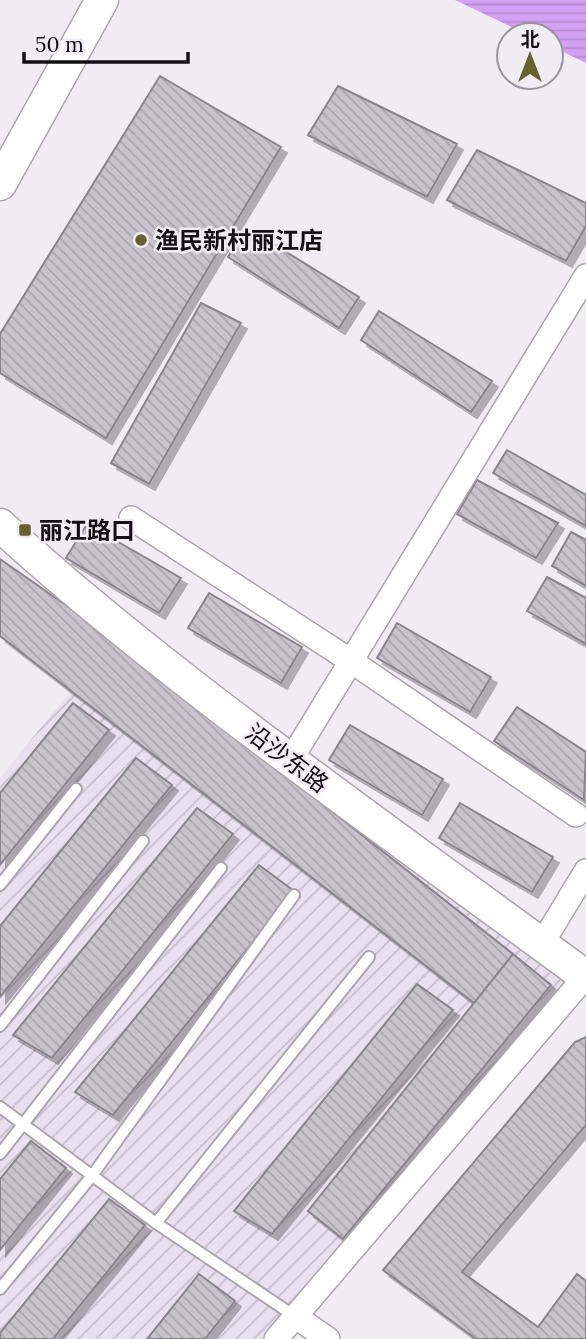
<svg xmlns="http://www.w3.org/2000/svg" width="586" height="1339" viewBox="0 0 586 1339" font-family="Lora,'Noto Sans SC',serif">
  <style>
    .industrial { fill: url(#industrial-furrows) }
    .water { fill: url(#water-rules) }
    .building { fill: url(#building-back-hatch); stroke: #8a858d; stroke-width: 2; filter: url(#shadow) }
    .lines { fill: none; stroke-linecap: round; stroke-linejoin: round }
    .lane-casing { stroke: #aba6ae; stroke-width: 14 }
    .street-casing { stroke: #aba6ae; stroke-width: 26 }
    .secondary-casing { stroke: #aba6ae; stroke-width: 35 }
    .lane { stroke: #fff; stroke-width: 10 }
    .street { stroke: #fff; stroke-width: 23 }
    .secondary { stroke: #fff; stroke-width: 32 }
    .poi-dot { fill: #67612d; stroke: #f1ebf4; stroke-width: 2.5 }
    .labels { text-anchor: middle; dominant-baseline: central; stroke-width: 5; stroke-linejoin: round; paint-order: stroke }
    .poi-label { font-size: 24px; font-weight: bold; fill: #121013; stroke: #f1ebf4; text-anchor: start }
    .street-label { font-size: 24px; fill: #121013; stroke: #f1ebf4 }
  </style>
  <defs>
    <pattern id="industrial-furrows" width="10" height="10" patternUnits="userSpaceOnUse" patternTransform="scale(1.75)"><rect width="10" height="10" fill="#e9dfef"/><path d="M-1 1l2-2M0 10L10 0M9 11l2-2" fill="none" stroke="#c7becc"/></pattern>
    <pattern id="water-rules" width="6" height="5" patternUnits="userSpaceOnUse" patternTransform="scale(1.75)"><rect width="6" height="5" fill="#d4a0f3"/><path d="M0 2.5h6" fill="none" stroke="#b589cf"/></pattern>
    <pattern id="building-back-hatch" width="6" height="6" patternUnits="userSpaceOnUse" patternTransform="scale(1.75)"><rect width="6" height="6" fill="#c7c2cb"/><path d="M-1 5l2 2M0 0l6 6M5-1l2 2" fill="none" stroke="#aaa6ad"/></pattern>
    <filter id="shadow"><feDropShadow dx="6" dy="6" stdDeviation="0" flood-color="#0004"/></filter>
  </defs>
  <rect width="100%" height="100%" fill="#f1ebf4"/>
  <!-- industrial -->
  <path class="industrial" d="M121,629L585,977L276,1339H0V778Z"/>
  <!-- water -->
  <path class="water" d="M455,0H586V63L551,46V35H528Z"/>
  <!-- building -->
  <path class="building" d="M160,76L281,147L106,438L0,373V334Z
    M338,86L457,144L427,197L308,135Z
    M477,150L586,203V226L566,261L447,200Z
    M246,227L359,297L339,328L228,257Z
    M201,303L241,323L149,484L111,463Z
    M379,311L492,381L471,412L361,340Z
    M507,450L586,495V526L493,473Z
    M477,480L558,523L536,558L457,514Z
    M87,524L181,578L159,613L66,558Z
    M571,532L586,540V586L552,566Z
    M0,559L103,631L513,954L474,1003L0,636Z
    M547,577L586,598V644L527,611Z
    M209,593L302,647L281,683L188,628Z
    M397,623L491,677L470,712L377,658Z
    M73,703L109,730L0,865V793Z
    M517,707L586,752L584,800L494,741Z
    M350,725L443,779L422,815L329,760Z
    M136,758L172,785L0,997V926Z
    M460,803L553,857L532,892L439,838Z
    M197,808L233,834L52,1058L13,1035Z
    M259,865L294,891L113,1115L75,1092Z
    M513,954L551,985L343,1239L308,1211Z
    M417,984L453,1010L272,1234L234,1211Z
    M586,1037V1125L462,1272L538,1327L577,1274L586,1281V1339H476L383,1270L575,1042Z
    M31,1141L66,1168L0,1250V1179Z
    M109,1199L145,1225L53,1339H0V1333Z
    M199,1274L235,1301L205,1339H147Z"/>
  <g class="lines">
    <!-- lane casing -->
    <g class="lane-casing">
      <path id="lane" d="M0,885L76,789
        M0,1026L143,841
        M0,1107L156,1223L296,1317
        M0,1154L221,868
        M156,1223L369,957
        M0,1289L91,1177L294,895"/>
    </g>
    <!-- street casing -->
    <g class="street-casing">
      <path id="street" d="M131,518L351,661L576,815
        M290,761L586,276
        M541,945L586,871
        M296,1317L328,1339
        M276,1339L585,977"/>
    </g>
    <!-- secondary casing -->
    <g class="secondary-casing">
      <path id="secondary" d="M0,184L102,0
        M0,525C66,586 136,642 207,697C332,793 460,884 586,977"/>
    </g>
    <!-- lane -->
    <use href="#lane" class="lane"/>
    <!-- street -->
    <use href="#street" class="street"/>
    <!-- secondary -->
    <use href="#secondary" class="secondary"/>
  </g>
  <!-- markers -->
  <g class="poi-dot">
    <circle cx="141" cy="240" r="7"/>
    <rect x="18" y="523" width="14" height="14" rx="3.5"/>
  </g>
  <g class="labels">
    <!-- poi labels -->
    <g class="poi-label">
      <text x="155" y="240">渔民新村丽江店</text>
      <text x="39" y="530">丽江路口</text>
    </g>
    <!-- street labels -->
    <g class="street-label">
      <text transform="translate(287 758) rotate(37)">沿沙东路</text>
    </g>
  </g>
  <!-- north arrow -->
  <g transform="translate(530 56)"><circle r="33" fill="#f1ebf4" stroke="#98939a" stroke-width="2"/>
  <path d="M0-5L12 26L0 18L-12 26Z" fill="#67612d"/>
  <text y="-10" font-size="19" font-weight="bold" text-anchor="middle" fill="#121013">北</text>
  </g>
  <!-- scale -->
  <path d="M24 52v10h164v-10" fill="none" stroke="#121013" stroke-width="3.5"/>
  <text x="35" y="52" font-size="21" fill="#121013" stroke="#f1ebf4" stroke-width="5" paint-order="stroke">50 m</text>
</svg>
